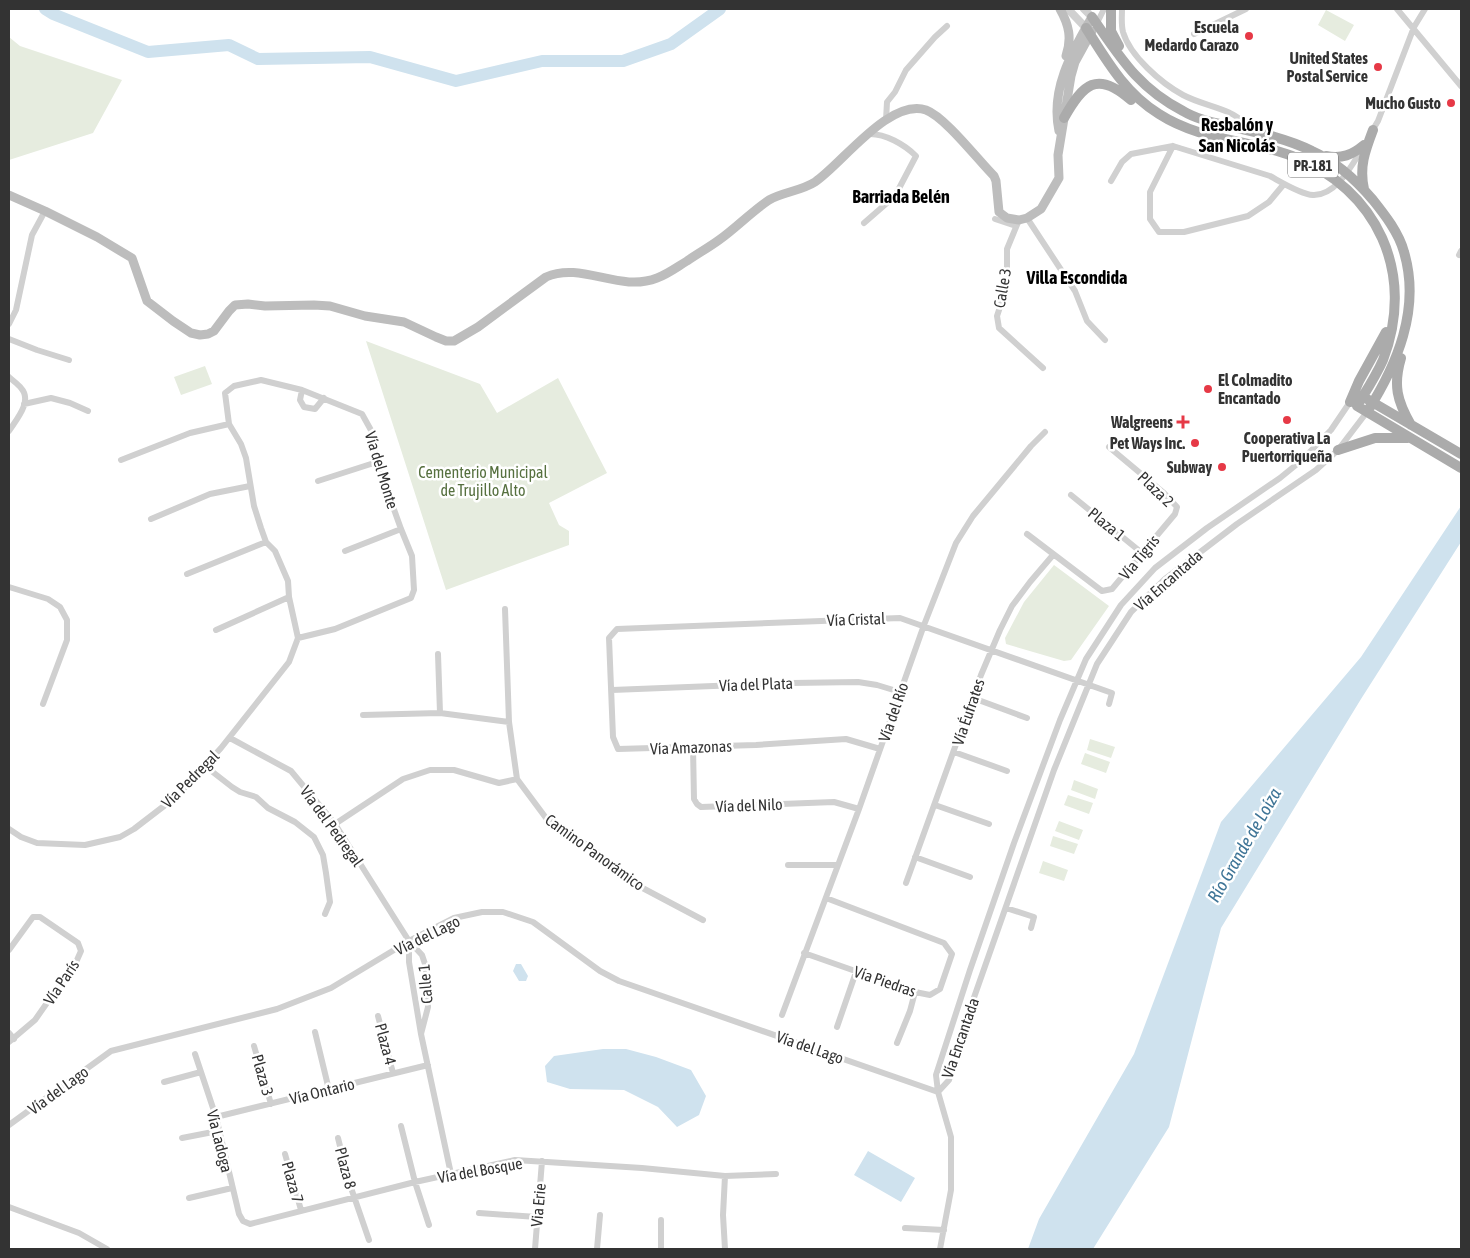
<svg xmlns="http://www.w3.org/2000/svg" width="1470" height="1258" viewBox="0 0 1470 1258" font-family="'Asap Condensed',sans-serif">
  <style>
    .green { fill: #e6ecdf }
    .water { fill: #cfe2ee }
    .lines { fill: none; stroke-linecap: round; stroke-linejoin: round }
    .river { stroke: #cfe2ee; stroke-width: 12 }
    .minor { stroke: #d0d0d0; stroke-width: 6 }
    .tertiary { stroke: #d0d0d0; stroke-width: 8 }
    .secondary { stroke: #bdbdbd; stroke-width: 9 }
    .primary { stroke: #ababab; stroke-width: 10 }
    .poi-dot { fill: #e63946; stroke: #fff; stroke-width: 2 }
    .labels { text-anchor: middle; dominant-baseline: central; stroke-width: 5; stroke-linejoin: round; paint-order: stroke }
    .shield { fill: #fff; stroke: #707070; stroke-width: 1 }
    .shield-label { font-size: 15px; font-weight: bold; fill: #333 }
    .poi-label { font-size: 16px; font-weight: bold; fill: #333; stroke: #fff; text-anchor: end }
    .street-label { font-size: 16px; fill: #333; stroke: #fff }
    .park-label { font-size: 16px; fill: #56703f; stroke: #fff }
    .neighbourhood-label { font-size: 18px; font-weight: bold; fill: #000; stroke: #fff }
    .water-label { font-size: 18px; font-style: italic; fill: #3f7597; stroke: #fff }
  </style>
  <rect width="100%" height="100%" fill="#fff"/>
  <!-- green -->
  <path class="green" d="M1326,10L1354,25L1345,41L1318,25Z
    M9,37L20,46L122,80L93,133L9,160Z
    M366,341L480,384L497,413L558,378L607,473L549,503L559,525L569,531V545L446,590Z
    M205,366L212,384L181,395L174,377Z
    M1054,565L1109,606L1071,660L1064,661L1006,644L1005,638L1024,602Z
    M1090,739L1115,747L1111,758L1087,750Z
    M1085,753L1110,762L1106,773L1081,764Z
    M1074,780L1098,789L1095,799L1071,790Z
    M1068,795L1093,803L1089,814L1064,805Z
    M1059,821L1083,830L1079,840L1055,831Z
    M1053,836L1078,844L1074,854L1050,846Z
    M1043,861L1068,870L1064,881L1039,873Z"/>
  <!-- water -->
  <path class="water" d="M1461,506V542L1361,699L1221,928L1169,1127L1093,1249H1028L1039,1219L1134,1054L1221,822L1361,657Z
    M516,964H521L528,976L526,981H519L513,971Z
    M603,1049H626L656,1057L691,1070L706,1096L699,1115L677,1127L658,1107L624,1090L570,1089L547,1082L545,1066L554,1056Z
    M868,1151L915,1178L901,1202L854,1175Z"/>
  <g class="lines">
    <!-- river -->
    <path class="river" d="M45,9L53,14L148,52L229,45L258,59L370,57L456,81L542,61H623L671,44L720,9"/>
    <!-- minor -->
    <path class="minor" d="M1122,9C1122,17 1121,24 1123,32C1130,56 1161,83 1183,95C1198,103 1215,106 1230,113C1238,116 1245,124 1251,129
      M1397,9L1461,86
      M1097,23L1104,9
      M1194,34L1246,9
      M886,120L887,102L895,92L906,70L935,37L947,26
      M1372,131L1378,121L1414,27L1425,9
      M1173,146L1150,192V219L1159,232H1184L1248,216L1269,202L1284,184
      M1111,181L1122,162L1131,154L1173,146L1270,176C1281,182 1300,194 1313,195C1336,196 1352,165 1362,149
      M1027,218L1075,291L1087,321L1105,340
      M995,219L1016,226
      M1019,220L1007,249V273L1004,295L997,316L999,328L1043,368
      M864,223L895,196L916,156C905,145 885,133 868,134
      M1459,255L1461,251
      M9,324L16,310L32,235L45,211
      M9,339L37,350L69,360
      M9,377C13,381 18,384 21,388C33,401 16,420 9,431
      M302,390L300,400L304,407L315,409L324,398
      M24,404L51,398L70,403L88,411
      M121,460L190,433L229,424
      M318,481L377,462
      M1071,495L1142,553
      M151,519L210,494L250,486
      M1027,534L1102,591L1112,589L1175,514L1177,507L1164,493L1109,447
      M345,551L401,529
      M187,574L266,542
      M9,587L48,599L60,607L67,620V640L43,704
      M505,609L509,722L517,779L546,818L596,851L635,884L703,920
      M216,630L289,597
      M438,654L440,713
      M612,690L792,683L858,682L877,685L900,692
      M973,698L1027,718
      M363,715L440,713L509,722
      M230,738L291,771L335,824L409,941L422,955L426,967L428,1007L421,1034
      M693,747L694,799L697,804L701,807L834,802L859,809
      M880,749L846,739L756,745L618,749L613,737L609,638L617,629L900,618L1112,693L1109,704
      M954,752L1007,771
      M205,766L232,787L240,792L256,797L268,808L295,822L314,837L323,855L326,873L330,902L325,914
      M935,805L989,824
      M335,824L403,779L430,770H454L499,783L517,779
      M9,829L21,837L37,843L85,845L120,837L134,829L177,796L221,748L289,662L298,638L289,597L288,581L275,551L266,542L261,528L254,506L246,458L241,444L229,424L225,393L234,386L261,380L302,390L362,414L372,432L377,462L401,529L412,556L414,590L411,598L335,629L298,638
      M915,857L970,877
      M788,865H838
      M906,883L981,675L1000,630L1012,606L1030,582L1053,555
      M1006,908L1034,917L1031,928
      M409,941V962L421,1034L451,1174
      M9,950L33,917H40L78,943L81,951L77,960L35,1020L9,1042
      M804,953L915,992L930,995L940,989L952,954L944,943L826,898
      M782,1015L859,809L924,625L956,543L973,516L1031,446L1045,432
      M378,1016L393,1073
      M837,1027L856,972
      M315,1032L329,1090
      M9,1033L14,1039
      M897,1043L910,1011L915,992
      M254,1046L271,1104
      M195,1054L216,1117L239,1214L243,1221L250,1224L415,1182L515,1160L642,1168L725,1176L776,1174
      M164,1082L201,1072
      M938,1092L949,1080L971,1006L1054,770L1097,664L1131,612L1165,579L1237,524L1316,470L1338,450L1367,412
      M216,1117L428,1065
      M9,1125L111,1051L277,1009L331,988L409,941L454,918L482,912H503L533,922L600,971L619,981L938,1092
      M401,1126L415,1182L429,1225
      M182,1138L218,1131
      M338,1138L349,1182L369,1240
      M285,1154L301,1210
      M189,1198L232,1188
      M9,1207L79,1233L107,1249
      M479,1213L537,1217
      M661,1220V1249
      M905,1228L944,1230
      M535,1249L542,1161
      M597,1249L600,1215
      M725,1249L723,1215L725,1176
      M940,1249L951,1190V1137L938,1092L936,1075L970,970L1014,843L1060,720L1086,659L1121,605L1155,568L1207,528L1280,478L1302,460L1331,430L1350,402"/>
    <!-- tertiary -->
    <path class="tertiary" d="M1068,9L1086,28
      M1084,9L1092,17"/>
    <!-- secondary -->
    <path class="secondary" d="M1060,9C1069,25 1072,38 1066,56
      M1059,131C1050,89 1072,52 1092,17
      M9,195L45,211L97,237L132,258L147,301L173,321L191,333L200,335L208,334L214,331L229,311L235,305L248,304L265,306L314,305L330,306L365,316L404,322L436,337L446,341H454L478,327L546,277C582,261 619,293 657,278C668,274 677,267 687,261C697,254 708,248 719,240C736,228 751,212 769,200C783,192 801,191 815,182C842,164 889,98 926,110C945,117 978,160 994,176L996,181L999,212L1007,218L1019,220L1027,218L1041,209L1059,178L1058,155L1071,76L1075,62L1092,31"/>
    <!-- primary -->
    <path class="primary" d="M1111,9V31L1119,46
      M1092,17C1120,57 1138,88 1183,111C1198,120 1216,123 1233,127C1260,133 1288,139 1312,151C1337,162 1356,180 1373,200C1385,215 1399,233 1404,252C1421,309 1397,365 1367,412
      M1086,28C1107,61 1125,93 1159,114C1201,141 1247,139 1292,156C1378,189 1416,274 1383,360C1376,376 1366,391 1357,406L1461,468
      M1064,118C1083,84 1097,70 1131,100
      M1326,156C1342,159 1352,155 1364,145
      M1364,189C1359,167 1365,151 1373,130
      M1401,358C1393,385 1397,401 1411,425
      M1367,399L1461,454
      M1350,402L1359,381L1386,332
      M1338,450L1375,438H1408"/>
  </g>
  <!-- markers -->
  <g class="poi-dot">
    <circle cx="1249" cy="36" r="5"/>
    <circle cx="1378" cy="67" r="5"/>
    <circle cx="1451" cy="103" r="5"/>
    <circle cx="1208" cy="389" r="5"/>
    <circle cx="1287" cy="420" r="5"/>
    <path d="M1180.5 414.5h5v5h5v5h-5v5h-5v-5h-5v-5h5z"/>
    <circle cx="1195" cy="443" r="5"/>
    <circle cx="1222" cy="467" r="5"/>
  </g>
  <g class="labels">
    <!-- shield labels -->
    <rect class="shield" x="1288" y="152.5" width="50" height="25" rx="4"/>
    <g class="shield-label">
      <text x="1313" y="165">PR-181</text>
    </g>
    <!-- poi labels -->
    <g class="poi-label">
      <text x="1239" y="27">Escuela<tspan x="1239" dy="18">Medardo Carazo</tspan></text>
      <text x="1368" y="58">United States<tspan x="1368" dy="18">Postal Service</tspan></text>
      <text x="1441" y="103">Mucho Gusto</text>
      <text x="1218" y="380" text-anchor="start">El Colmadito<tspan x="1218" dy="18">Encantado</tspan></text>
      <text x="1173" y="422">Walgreens</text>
      <text x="1287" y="438" text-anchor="middle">Cooperativa La<tspan x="1287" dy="18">Puertorriqueña</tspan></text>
      <text x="1185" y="443">Pet Ways Inc.</text>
      <text x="1212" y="467">Subway</text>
    </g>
    <!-- street labels -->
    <g class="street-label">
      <text transform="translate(1002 288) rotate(-80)">Calle 3</text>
      <text transform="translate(382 470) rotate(73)">Vía del Monte</text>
      <text transform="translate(1156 489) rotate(44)">Plaza 2</text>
      <text transform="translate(1107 524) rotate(39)">Plaza 1</text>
      <text transform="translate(1139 557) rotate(-50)">Vía Tigris</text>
      <text transform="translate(1168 580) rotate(-41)">Vía Encantada</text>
      <text transform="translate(856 619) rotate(-2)">Vía Cristal</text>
      <text transform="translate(756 684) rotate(-2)">Vía del Plata</text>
      <text transform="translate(893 712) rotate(-71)">Vía del Río</text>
      <text transform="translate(968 712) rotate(-71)">Vía Éufrates</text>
      <text transform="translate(691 747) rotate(-2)">Vía Amazonas</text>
      <text transform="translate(190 779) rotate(-45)">Vía Pedregal</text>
      <text transform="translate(749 805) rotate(-2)">Vía del Nilo</text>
      <text transform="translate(332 826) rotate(54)">Vía del Pedregal</text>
      <text transform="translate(595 852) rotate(36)">Camino Panorámico</text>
      <text transform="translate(427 935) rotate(-26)">Vía del Lago</text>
      <text transform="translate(885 981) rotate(19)">Vía Piedras</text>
      <text transform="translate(61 982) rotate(-56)">Vía París</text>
      <text transform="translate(425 984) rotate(-95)">Calle 1</text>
      <text transform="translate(960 1038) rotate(-71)">Vía Encantada</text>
      <text transform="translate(386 1044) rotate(75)">Plaza 4</text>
      <text transform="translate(810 1047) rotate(19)">Vía del Lago</text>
      <text transform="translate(263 1075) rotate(74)">Plaza 3</text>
      <text transform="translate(58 1090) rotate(-36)">Vía del Lago</text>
      <text transform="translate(322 1091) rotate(-14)">Vía Ontario</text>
      <text transform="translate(220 1141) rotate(76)">Vía Ladoga</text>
      <text transform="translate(346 1168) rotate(75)">Plaza 8</text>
      <text transform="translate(480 1170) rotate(-10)">Vía del Bosque</text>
      <text transform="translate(293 1182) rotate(74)">Plaza 7</text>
      <text transform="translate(538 1205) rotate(-85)">Via Erie</text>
    </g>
    <!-- park labels -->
    <g class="park-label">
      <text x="483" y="472">Cementerio Municipal<tspan x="483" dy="18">de Trujillo Alto</tspan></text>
    </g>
    <!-- neighbourhood labels -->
    <g class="neighbourhood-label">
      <text x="1237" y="124">Resbalón y<tspan x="1237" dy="21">San Nicolás</tspan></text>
      <text x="901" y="196">Barriada Belén</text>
      <text x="1077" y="277">Villa Escondida</text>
    </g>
    <!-- water labels -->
    <g class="water-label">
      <text transform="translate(1244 845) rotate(-60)">Río Grande de Loíza</text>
    </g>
  </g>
  <!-- border -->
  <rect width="1470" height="1258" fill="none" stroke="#333333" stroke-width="20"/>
</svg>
